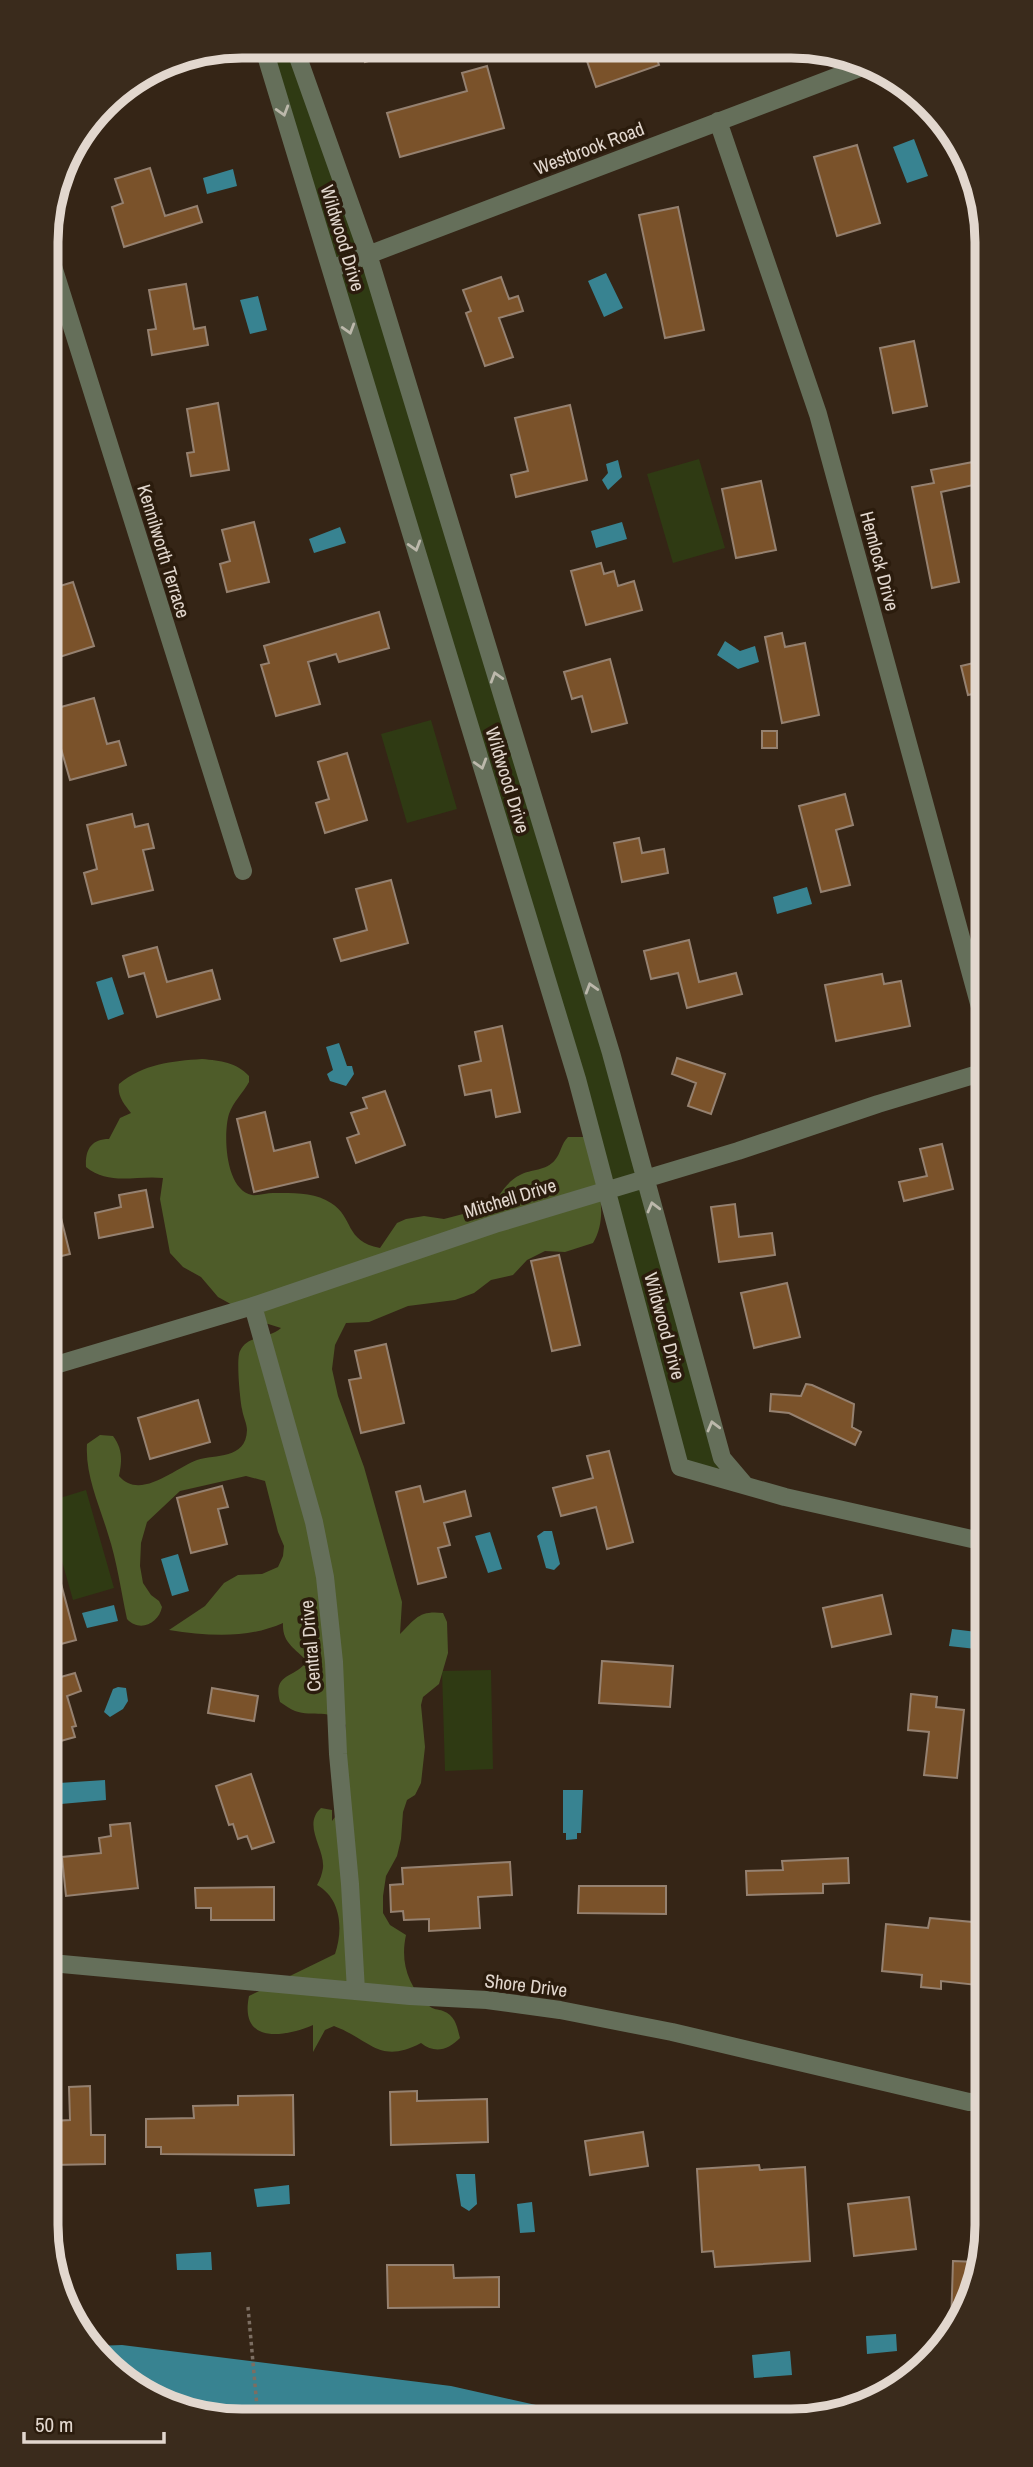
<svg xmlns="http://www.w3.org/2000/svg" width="1033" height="2467" viewBox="0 0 1033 2467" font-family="'Archivo Narrow',sans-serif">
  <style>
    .green { fill: #2f3a13 }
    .forest { fill: #4e5c29 }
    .water { fill: #388391 }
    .building { fill: #7a522a; stroke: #958170; stroke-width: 2 }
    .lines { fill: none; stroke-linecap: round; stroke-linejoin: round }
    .path { stroke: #7c6e62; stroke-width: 3.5; stroke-dasharray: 3.5 3.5; stroke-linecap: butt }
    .minor { stroke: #656f5a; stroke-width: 18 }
    .oneway { stroke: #bcb8ab }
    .labels { text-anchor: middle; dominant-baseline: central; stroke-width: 7; stroke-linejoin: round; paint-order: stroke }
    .street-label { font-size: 19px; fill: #e2d7ce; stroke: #2b1c0d }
    .rim { fill: none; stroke: #e2d7ce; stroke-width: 9 }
  </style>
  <rect width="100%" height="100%" fill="#352516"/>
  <!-- green -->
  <path class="green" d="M263,46H294L368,254L722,1458L745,1485L680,1467L607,1191Z
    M699,459L725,548L673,563L647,474Z
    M431,720L457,809L407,823L381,734Z
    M86,1490L114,1588L73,1600L50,1519V1501Z
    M491,1670L493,1769L445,1771L442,1671Z"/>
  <!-- forest -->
  <path class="forest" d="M202,1059C221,1061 236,1062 249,1076V1082C243,1093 233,1102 229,1114C223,1134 225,1190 252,1195C258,1196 267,1193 273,1193C292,1193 315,1192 331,1203C354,1217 344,1241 380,1248L397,1223L406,1219L424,1216L444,1219L463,1214L488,1213C497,1200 505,1182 520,1175C531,1169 546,1171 555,1160C561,1153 561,1144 568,1137H585C593,1169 612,1212 593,1243L565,1252L545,1251L527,1260L513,1275L491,1280L474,1293L455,1300L408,1306L369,1322L346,1323L335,1345L332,1369L338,1396L364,1467L402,1602L400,1634C415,1619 419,1610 443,1613L447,1622L448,1653L439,1684L423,1697L421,1705L425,1747L421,1783L415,1795L407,1800L403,1812L401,1839L397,1856L386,1876L383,1896V1913L390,1925L406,1935C400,1962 408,1986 428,2005C433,2010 438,2009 443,2011C456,2016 457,2027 460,2038C448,2050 435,2054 421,2043C379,2065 371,2040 334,2026L325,2030L313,2052V2025C285,2037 239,2045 249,1996L335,1954C343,1931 342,1899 317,1885C320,1880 322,1874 323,1868C325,1848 302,1825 321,1808L332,1810V1821L341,1809L346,1725C330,1707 313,1718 295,1711C290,1709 285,1705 280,1702C272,1672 295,1679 307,1661C295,1648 282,1643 283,1623C247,1639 208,1636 169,1630L205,1606L224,1583L238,1575L262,1574L278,1567L283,1556L284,1546L278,1532L265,1481L246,1476L180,1491L147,1522L141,1543L140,1566L143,1583L151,1595L159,1601L162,1607C159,1623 140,1633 127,1619C121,1591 117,1561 108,1534C99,1504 85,1475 87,1444L100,1435L113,1436C123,1450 122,1460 119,1476C140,1501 175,1468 197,1460C215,1454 246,1460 247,1430C247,1424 243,1416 242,1409C240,1399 236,1359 240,1351C248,1334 270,1339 281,1328L265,1323L218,1297L201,1277L183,1267L170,1253L160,1199L163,1178C136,1175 109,1186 86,1167C85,1150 91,1139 109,1139L120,1118L131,1113C124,1104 117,1096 119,1084C143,1064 172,1061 202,1059Z"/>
  <!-- water -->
  <path class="water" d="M914,139L928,176L907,183L893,147Z
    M233,169L237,186L207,194L203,178Z
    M606,273L623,308L604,317L588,281Z
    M258,296L267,330L250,334L240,300Z
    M618,460L622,477L608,490L602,480L608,473L606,464Z
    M622,522L627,539L596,548L591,531Z
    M340,527L346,543L314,553L309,539Z
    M725,641L740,651L755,646L759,662L738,669L717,655Z
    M807,887L812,904L777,914L773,897Z
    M112,977L124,1014L108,1020L96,982Z
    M339,1043L347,1066H352L354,1074L346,1086L330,1081L327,1074L333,1070L326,1047Z
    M544,1531H552L560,1564L554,1570L546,1568L537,1536Z
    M490,1532L502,1569L488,1573L475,1536Z
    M178,1554L189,1591L172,1596L161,1559Z
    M114,1605L118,1621L87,1628L82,1613Z
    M952,1629L985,1633V1650L949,1646Z
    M118,1687L126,1688L128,1701L123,1709L110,1717L104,1712L113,1689Z
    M105,1780L106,1800L61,1804L59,1783Z
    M563,1790H583L581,1833H577V1839L566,1840V1833H563Z
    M456,2174H475L477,2204L469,2211L461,2206Z
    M289,2185L290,2204L257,2207L254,2189Z
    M532,2202L535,2232L520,2233L517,2204Z
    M211,2252L212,2270H177L176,2254Z
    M896,2334L897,2351L867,2354L866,2336Z
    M122,2345L451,2386L585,2416L203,2418L112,2373L95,2346Z
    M790,2351L792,2375L754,2378L752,2355Z"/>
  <!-- building -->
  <path class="building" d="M361,46L405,47V51L365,62Z
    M612,48H653L659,65L596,87L587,61L613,52Z
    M487,66L504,128L400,157L387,113L467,91L462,73Z
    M857,145L880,223L837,236L814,157Z
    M150,168L165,216L197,206L202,222L124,247L112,207L123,203L115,179Z
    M678,207L704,330L665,338L639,215Z
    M501,277L509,299L518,296L523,311L499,318L513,357L485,366L466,313L471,311L463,290Z
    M186,284L194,329L205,327L208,345L152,355L148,330L156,329L149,290Z
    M914,341L927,406L893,413L880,348Z
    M218,403L229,470L191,476L187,453L194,452L187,409Z
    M570,405L587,480L516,497L511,475L528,471L515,418Z
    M973,462L978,484L941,492L959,582L932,588L912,487L934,483L931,470Z
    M761,481L776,550L736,558L722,489Z
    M254,522L269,582L227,592L220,564L230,561L222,530Z
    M601,563L604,574L614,571L618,586L634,581L642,610L586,625L571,571Z
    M73,582L94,646L47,661V590Z
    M379,612L389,648L339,662L336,654L308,662L320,704L276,716L261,665L269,663L264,646Z
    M782,633L785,647L805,643L819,715L782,723L765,637Z
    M610,659L627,723L592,732L582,696L572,699L564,672Z
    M982,661V692L968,695L961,666Z
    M94,698L107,744L119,741L126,765L70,780L50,710Z
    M762,731H777V748H762Z
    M347,753L367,820L325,833L316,803L329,799L318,762Z
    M845,794L853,825L836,830L850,885L821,892L799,806Z
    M132,814L135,827L148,824L154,848L143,850L153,890L92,904L84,873L97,869L87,825Z
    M639,838L642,853L664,849L668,873L622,882L614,843Z
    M391,880L408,943L341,961L334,939L367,930L356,889Z
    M689,940L699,982L736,973L742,994L687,1008L678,973L651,979L644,951Z
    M157,947L167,982L212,970L220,999L157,1017L144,973L129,977L123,956Z
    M882,974L884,984L901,981L910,1026L836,1041L825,985Z
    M502,1026L520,1112L496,1117L491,1090L465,1095L459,1066L481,1061L475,1032Z
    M677,1058L725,1074L711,1114L688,1106L696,1083L672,1074Z
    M385,1091L405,1145L356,1163L347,1138L359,1134L351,1113L367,1108L363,1098Z
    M265,1112L274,1151L310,1142L318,1177L254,1192L237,1119Z
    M942,1144L953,1189L904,1201L899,1182L927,1176L920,1149Z
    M54,1190L70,1254L49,1259V1191Z
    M146,1190L153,1227L99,1238L95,1213L121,1207L119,1195Z
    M735,1204L739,1237L772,1233L775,1255L719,1262L711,1207Z
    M559,1255L580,1345L552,1351L531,1261Z
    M787,1283L800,1337L754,1348L741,1293Z
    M386,1344L404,1423L361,1433L349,1380L361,1378L355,1351Z
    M806,1384L812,1385L854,1404L852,1427L861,1432L855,1445L789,1413L770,1411L771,1394L801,1396Z
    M198,1400L210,1442L150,1459L138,1418Z
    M609,1451L633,1542L607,1549L596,1507L561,1516L553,1488L593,1478L587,1456Z
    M222,1486L228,1507L218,1509L227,1544L191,1553L177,1498Z
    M420,1486L424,1502L465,1491L471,1516L444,1523L450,1545L438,1548L446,1577L418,1584L396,1492Z
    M50,1561H55L76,1640L50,1647Z
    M882,1595L891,1634L832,1647L823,1608Z
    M602,1661L673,1666L670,1707L599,1703Z
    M75,1673L81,1691L67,1696L76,1726L72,1727L75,1737L50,1744V1680Z
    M212,1688L258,1696L254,1721L208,1713Z
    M911,1694L937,1697L936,1707L964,1710L957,1778L924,1775L929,1732L908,1730Z
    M251,1774L274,1842L252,1849L247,1836L238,1839L233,1824L229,1825L216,1786Z
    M130,1823L138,1888L66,1896L62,1857L101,1853L99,1838L111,1836L110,1825Z
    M848,1858L849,1883L823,1884V1893L747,1895L746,1871L783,1870L782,1861Z
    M510,1862L512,1895L478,1897L480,1928L429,1931V1919L404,1920L403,1911L391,1912L390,1885L403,1884L402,1868Z
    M579,1886H666V1914L578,1913Z
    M274,1887V1920H211V1908H196L195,1888Z
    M930,1918L983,1923L977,1985L941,1981V1989L921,1987L922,1975L882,1971L886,1924L928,1928Z
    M90,2086L91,2135H105V2164L52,2165V2121L70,2120L69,2087Z
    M417,2091V2101L487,2099L488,2142L391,2145L390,2092Z
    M293,2095L294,2155L161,2154V2147H146V2119L194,2118L193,2106L238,2105V2096Z
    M643,2132L648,2166L590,2175L585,2141Z
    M759,2165L760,2170L805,2167L810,2261L715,2267L713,2251L702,2252L697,2169Z
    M909,2197L916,2249L854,2256L848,2204Z
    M953,2261L978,2262L953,2328L951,2327Z
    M387,2265H453L454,2278L499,2277V2307L388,2308Z"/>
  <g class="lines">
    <!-- path -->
    <path class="path" d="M248,2307L258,2418"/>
    <!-- minor -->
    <path class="minor" d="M263,46L577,1079L680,1467L785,1497L985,1542
      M294,46L368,254L611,1053L722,1458L745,1485
      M718,121L818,414L983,1018
      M46,244L243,871
      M331,269L862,67
      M253,1306L314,1522L325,1577L334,1662L338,1754L350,1884L356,1991
      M49,1367L253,1306L495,1224L738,1151L878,1104L984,1072
      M51,1963L410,1996L487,2000L560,2010L672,2032L969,2102L987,2101"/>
  </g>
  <!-- one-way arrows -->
  <defs><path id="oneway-chevron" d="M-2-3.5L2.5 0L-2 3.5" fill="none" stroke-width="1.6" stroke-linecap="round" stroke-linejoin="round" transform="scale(1.75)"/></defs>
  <g class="oneway">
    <use href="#oneway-chevron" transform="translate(283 111) rotate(73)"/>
    <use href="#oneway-chevron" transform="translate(349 329) rotate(73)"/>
    <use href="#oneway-chevron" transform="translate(415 546) rotate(73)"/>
    <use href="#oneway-chevron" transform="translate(496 677) rotate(-107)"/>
    <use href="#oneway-chevron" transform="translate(481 764) rotate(73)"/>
    <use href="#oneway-chevron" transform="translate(591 988) rotate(-107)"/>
    <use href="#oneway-chevron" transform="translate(653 1207) rotate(-105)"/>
    <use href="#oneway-chevron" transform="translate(713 1426) rotate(-105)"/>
  </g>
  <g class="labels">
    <!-- street labels -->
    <g class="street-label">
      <text transform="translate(589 148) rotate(-21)">Westbrook Road</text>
      <text transform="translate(343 238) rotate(73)">Wildwood Drive</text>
      <text transform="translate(164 551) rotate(73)">Kennilworth Terrace</text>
      <text transform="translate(880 561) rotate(75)">Hemlock Drive</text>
      <text transform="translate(508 780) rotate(73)">Wildwood Drive</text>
      <text transform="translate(510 1198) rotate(-17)">Mitchell Drive</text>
      <text transform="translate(665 1326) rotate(75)">Wildwood Drive</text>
      <text transform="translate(310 1646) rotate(-95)">Central Drive</text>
      <text transform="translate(526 1985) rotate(7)">Shore Drive</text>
    </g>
  </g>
  <!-- crop -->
  <path d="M0 0H1033V2467H0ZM242 58H791A184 184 0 0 1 975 242V2225A184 184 0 0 1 791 2409H242A184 184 0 0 1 58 2225V242A184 184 0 0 1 242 58Z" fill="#3a2b1c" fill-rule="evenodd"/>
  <path class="rim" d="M242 58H791A184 184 0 0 1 975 242V2225A184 184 0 0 1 791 2409H242A184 184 0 0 1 58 2225V242A184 184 0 0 1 242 58Z"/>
  <!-- scale -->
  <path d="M24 2432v10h140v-10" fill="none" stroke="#e2d7ce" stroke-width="3.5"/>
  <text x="35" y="2432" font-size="21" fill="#e2d7ce" stroke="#2b1c0d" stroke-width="5" paint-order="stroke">50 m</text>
</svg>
